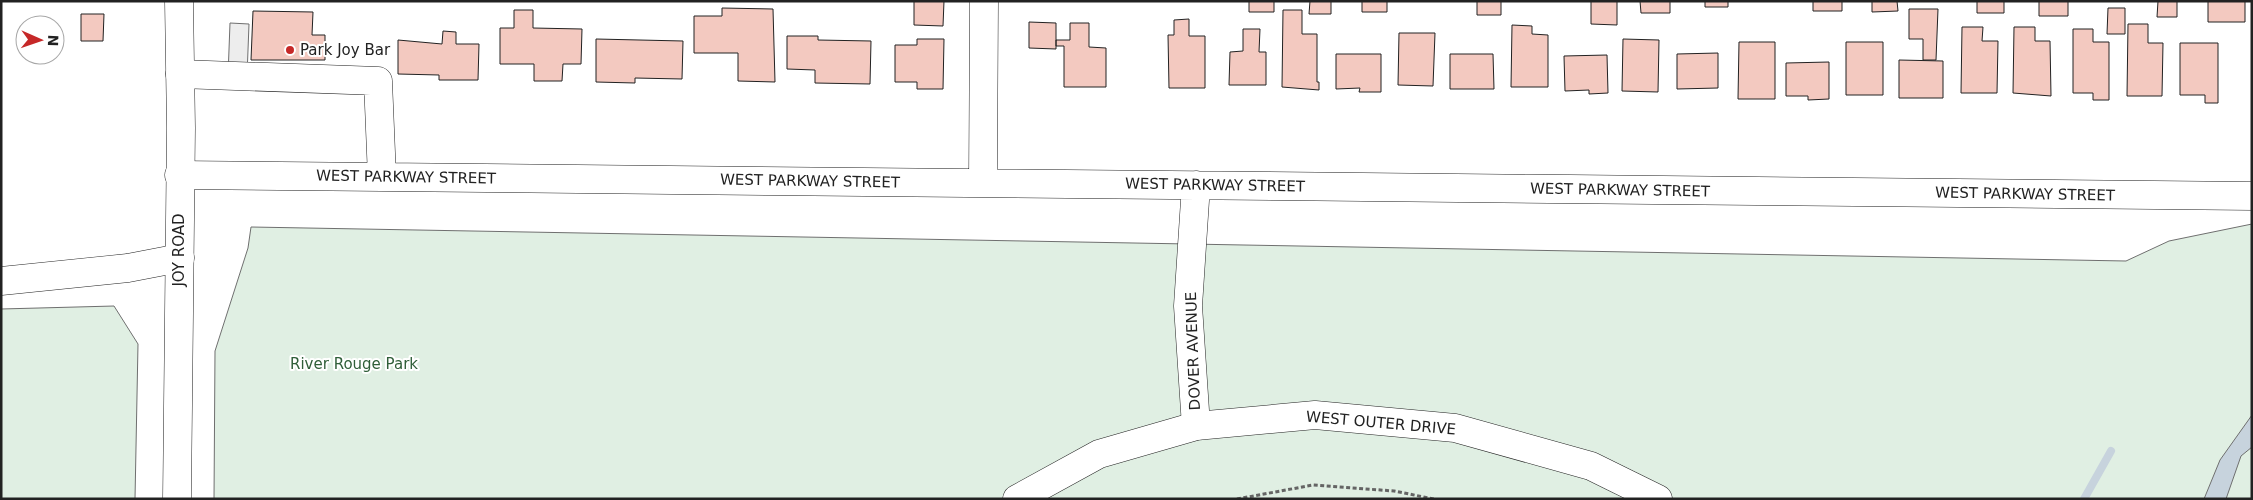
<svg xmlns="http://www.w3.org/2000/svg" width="2253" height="500" viewBox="0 0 2253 500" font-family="'DejaVu Sans',sans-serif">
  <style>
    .green { fill: #e0efe3; stroke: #6f6f6f }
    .parking { fill: #ededed; stroke: #6f6f6f }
    .water { fill: #c7d3dd; stroke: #6f6f6f }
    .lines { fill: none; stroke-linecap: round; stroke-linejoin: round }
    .stream { stroke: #c7d3dd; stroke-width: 8 }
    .building { fill: #f3c9c0; stroke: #222 }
    .minor-casing { stroke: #222; stroke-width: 29 }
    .major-casing { stroke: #222; stroke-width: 29 }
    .path { stroke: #646464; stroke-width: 3; stroke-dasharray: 4 2.5; stroke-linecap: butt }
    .minor { stroke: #fff; stroke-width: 28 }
    .major { stroke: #fff; stroke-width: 28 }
    .poi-dot { fill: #c62828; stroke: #fff; stroke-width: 2 }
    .labels { text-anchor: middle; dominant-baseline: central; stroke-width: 4; stroke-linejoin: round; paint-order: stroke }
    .poi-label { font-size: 15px; fill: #222; stroke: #fff; text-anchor: start }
    .street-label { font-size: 15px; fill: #222; stroke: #fff }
    .park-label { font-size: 15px; fill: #2f5e38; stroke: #fff }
  </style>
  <rect width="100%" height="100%" fill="#fff"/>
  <!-- green -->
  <path class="green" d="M2252,224V499H214L215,351L248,248L251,227L2126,261L2169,241Z
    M114,306L138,344L135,499H1V309Z"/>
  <!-- parking -->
  <path class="parking" d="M230,23L249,24L247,76H228Z"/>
  <!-- water -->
  <path class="water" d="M2252,415V447L2241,456L2226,499H2204L2220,460Z"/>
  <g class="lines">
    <!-- stream -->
    <path class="stream" d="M2084,499L2111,451"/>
  </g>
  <!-- building -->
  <path class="building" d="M914,1H944L943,26L914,25Z
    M1249,1H1274V12H1249Z
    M1310,1H1331V14H1309Z
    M1362,1H1387V12H1362Z
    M1477,1H1501V15H1477Z
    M1591,1H1617V25L1591,24Z
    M1640,1H1670V13H1641Z
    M1705,1H1728V7H1705Z
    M1813,1H1842V11H1813Z
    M1872,1H1897L1898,11L1872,12Z
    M1977,1H2004V13H1977Z
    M2039,1H2068V16H2039Z
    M2158,1H2177V17H2157Z
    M2208,1H2245V22H2208Z
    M722,8L773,9L775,82L738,81V53H694V16H722Z
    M2108,8H2125V34H2107Z
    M1909,9H1938L1936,60H1923V39H1909Z
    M514,10H533V28L582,29L581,64H563L562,81H534V64H500V28H514Z
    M1283,10H1302V34H1317V82H1319V90L1282,87Z
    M253,11L313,12L312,35H325V60H251Z
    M81,14H104L103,41H81Z
    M1189,19V36H1205V88H1169L1168,35H1174V20Z
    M1029,22L1056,23V49L1029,48Z
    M1070,23H1089V47L1106,48V87H1064V46H1056V40H1070Z
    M2128,24H2148V43H2163L2162,96H2127Z
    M1512,25L1532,26V34L1548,35V87H1511Z
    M1962,27H1983L1982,41H1998L1997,93H1961Z
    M2014,27H2035V41H2050L2051,96L2013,93Z
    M1243,29H1260L1259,52H1266V85H1229L1230,52L1243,51Z
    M2073,29H2093V42H2109V100H2093V93H2073Z
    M443,31L456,32V44H479L478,80H439V75L398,74V40L442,44Z
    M1399,33H1435L1433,86L1398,85Z
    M787,36H818V40L871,41L870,84L815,83V70L787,69Z
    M596,39L683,41L682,79L635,78V83L596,82Z
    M917,39H944L943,89H917V82H895V45H917Z
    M1623,39L1659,40L1658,92L1622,91Z
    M1739,42H1775V99H1738Z
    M1846,42H1883V95H1846Z
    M2180,43H2218V103H2205V95H2180Z
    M1718,53V88L1677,89V54Z
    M1336,54H1381V92H1359L1360,88L1336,89Z
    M1450,54H1493L1494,89H1450Z
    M1607,55L1608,93L1589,94V90L1565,91L1564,56Z
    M1899,60L1943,61V98H1899Z
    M1829,62V99L1808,100V96H1786V63Z"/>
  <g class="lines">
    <!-- minor casing -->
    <g class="minor-casing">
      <path id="minor" d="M180,74L378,81L382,177
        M179,175L2252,196
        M983,183L984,1
        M1,281L128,268L180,258
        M1196,426L1188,306L1196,185"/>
    </g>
    <!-- major casing -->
    <g class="major-casing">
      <path id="major" d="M177,499L181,128L179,1
        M1017,499L1099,454L1196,426L1315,415L1455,428L1591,466L1658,499"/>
    </g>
    <!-- path -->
    <path class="path" d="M1237,499L1313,485L1394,491L1434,499"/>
    <!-- minor -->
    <use href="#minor" class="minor"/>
    <!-- major -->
    <use href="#major" class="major"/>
  </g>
  <!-- markers -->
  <circle class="poi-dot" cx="290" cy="50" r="5"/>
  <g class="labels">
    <!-- poi labels -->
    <g class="poi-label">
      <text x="300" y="50">Park Joy Bar</text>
    </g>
    <!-- street labels -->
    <g class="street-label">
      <text transform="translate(406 177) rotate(1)">WEST PARKWAY STREET</text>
      <text transform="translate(810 181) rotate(1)">WEST PARKWAY STREET</text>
      <text transform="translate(1215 185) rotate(1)">WEST PARKWAY STREET</text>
      <text transform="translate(1620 190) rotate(1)">WEST PARKWAY STREET</text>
      <text transform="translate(2025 194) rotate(1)">WEST PARKWAY STREET</text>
      <text transform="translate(179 250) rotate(-90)">JOY ROAD</text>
      <text transform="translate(1193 351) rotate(-92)">DOVER AVENUE</text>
      <text transform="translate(1381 423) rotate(5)">WEST OUTER DRIVE</text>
    </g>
    <!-- park labels -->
    <g class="park-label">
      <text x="354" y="364">River Rouge Park</text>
    </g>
  </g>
  <!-- border -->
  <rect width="2253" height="500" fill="none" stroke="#222222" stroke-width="5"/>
  <!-- north arrow -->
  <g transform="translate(40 40) rotate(92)"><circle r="24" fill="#ffffff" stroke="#a7a7a7"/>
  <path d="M0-4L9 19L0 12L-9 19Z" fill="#c62828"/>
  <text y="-8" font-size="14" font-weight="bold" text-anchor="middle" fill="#222222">N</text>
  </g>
</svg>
